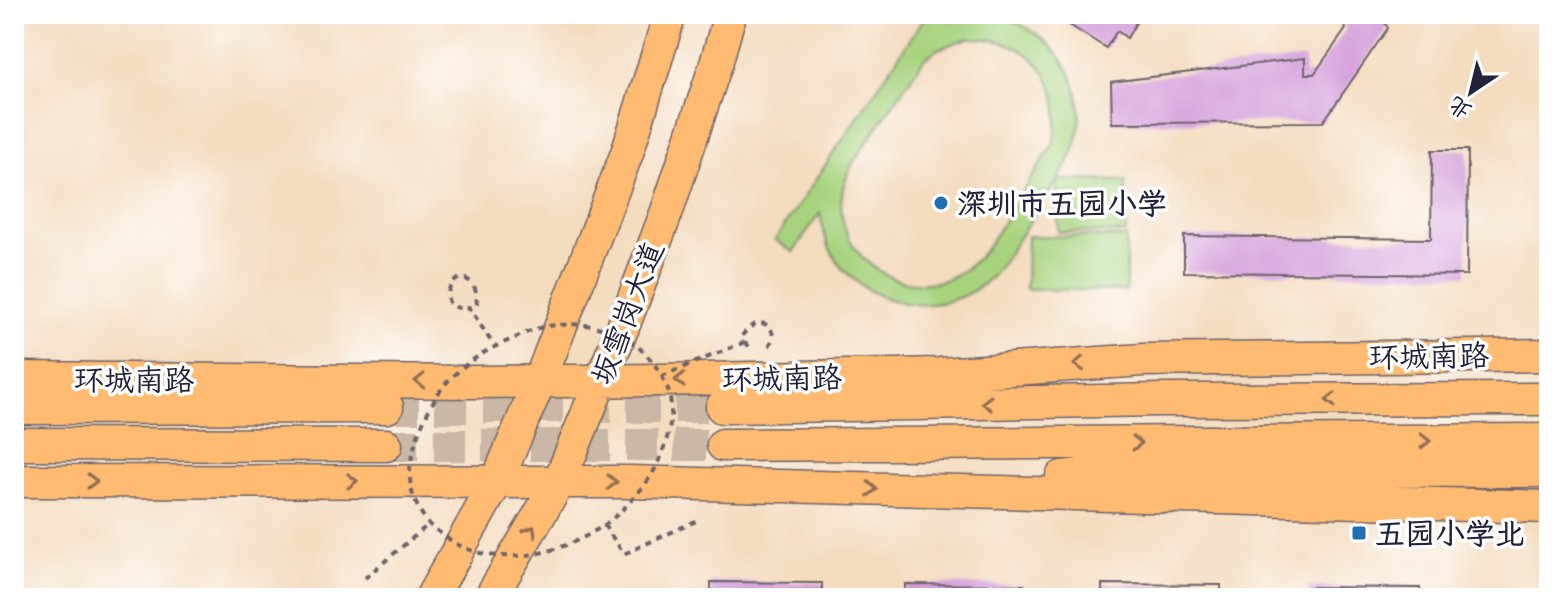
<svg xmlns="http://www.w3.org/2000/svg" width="1563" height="612" viewBox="0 0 1563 612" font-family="Itim,'LXGW WenKai TC',sans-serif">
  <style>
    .green { fill: #a8d37e; stroke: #657a5c; stroke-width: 2; fill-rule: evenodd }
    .building { fill: #d49eda }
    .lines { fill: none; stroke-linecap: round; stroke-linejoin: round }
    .major-tunnel { stroke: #cab7a5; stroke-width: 32; stroke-dasharray: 32 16; stroke-linecap: butt }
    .major-casing { stroke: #6c6369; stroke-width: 35 }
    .path { stroke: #6c6369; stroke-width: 4; stroke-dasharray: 6 6; stroke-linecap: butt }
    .major { stroke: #ffbb71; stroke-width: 32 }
    .path-bridge { stroke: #6c6369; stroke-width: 4; stroke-dasharray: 6 6; stroke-linecap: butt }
    .oneway { stroke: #906e56 }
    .poi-dot { fill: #1f6fb2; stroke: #fff; stroke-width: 3 }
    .labels { text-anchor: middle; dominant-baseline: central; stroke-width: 7; stroke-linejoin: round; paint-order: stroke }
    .poi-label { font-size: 30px; font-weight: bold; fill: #22223b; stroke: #fff; text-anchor: start }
    .street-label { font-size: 30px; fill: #22223b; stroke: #fff }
  </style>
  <rect width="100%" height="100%" fill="#fff"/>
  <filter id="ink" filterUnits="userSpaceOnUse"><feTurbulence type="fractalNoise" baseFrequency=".0125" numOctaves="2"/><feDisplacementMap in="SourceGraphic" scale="16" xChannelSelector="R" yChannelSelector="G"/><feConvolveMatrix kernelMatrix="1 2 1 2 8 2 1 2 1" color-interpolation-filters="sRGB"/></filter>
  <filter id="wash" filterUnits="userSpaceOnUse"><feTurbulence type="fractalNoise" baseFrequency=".006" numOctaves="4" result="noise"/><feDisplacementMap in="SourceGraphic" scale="32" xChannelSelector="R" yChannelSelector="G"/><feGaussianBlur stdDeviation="1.8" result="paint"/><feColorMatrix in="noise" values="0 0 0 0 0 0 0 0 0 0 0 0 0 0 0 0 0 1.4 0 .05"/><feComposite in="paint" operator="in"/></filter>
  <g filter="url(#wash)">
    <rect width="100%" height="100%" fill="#f4dcbf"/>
    <!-- green -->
    <path class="green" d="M927,14H953L950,20C962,17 974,15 987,16C1045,20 1090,77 1078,135C1075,152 1067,166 1058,180L1126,181V233L1058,232L1057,181C1043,201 1030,222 1016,242C1008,254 1001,267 991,277C943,324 859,308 830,249C824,237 822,225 820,213L793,252L775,240ZM968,38C1033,36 1070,83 1053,145L986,249C975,262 963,273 947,279C891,299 830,248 843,189C845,179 849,170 854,161L924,59L938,49Z
      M1027,236L1126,237V291L1026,289Z"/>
    <g id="blocks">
      <!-- building -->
      <path class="building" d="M1052,14H1141L1127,38L1117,31L1106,48Z
        M1336,14H1379L1388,28L1323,122L1112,123L1111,82L1305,58V74H1314L1346,29Z
        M1432,150H1468L1467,275L1184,272V236L1431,239Z
        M711,582L822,583V598H711Z
        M905,584L1024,585V598H905Z
        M1102,584L1221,585V598H1102Z
        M1309,587L1420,588V598H1309Z"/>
    </g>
  </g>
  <g filter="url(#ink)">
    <use href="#blocks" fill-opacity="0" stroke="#6c6369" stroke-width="2"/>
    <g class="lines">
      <!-- major-tunnel -->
      <path class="major-tunnel" d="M387,407H722
        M386,445H723"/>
      <!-- major casing -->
      <g class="major-casing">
        <path id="major" d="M14,378L475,382L659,380L940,374L1143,360L1549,355
          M722,407L1162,400L1549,399
          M14,408L387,407
          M14,444L386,445
          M723,445L1549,440
          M1062,477L1128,470L1549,471
          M14,481L630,482L1549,507
          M431,598L497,481L540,380L627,153L670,14
          M490,598L559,482L623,327L667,211L716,64L730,14"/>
      </g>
      <!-- path -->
      <path class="path" d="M477,304C476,298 477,290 473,285C454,259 429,316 469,307L494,346
        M742,336C762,307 785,334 765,350
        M745,342L753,351
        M604,525L624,554L698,520
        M365,578L429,524"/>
      <!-- major -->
      <use href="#major" class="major"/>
      <!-- path-bridge -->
      <path class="path-bridge" d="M662,376C664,382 668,387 669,393C673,407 671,427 666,441C663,450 660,460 655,469C645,487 623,511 607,523C562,556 489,572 443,535C437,530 429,526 425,519C406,492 407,468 417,438C422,423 429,408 438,394C455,368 486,349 515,338C524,334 533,329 543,327C593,318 636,331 662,376L745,342"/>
    </g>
    <!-- one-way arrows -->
    <defs><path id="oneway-chevron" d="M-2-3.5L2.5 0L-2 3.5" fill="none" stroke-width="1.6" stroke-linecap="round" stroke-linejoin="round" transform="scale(2)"/></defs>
    <g class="oneway">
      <use href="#oneway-chevron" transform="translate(1079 364) rotate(176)"/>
      <use href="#oneway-chevron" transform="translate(680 380) rotate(179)"/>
      <use href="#oneway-chevron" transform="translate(420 381) rotate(-180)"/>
      <use href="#oneway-chevron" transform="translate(1331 400) rotate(180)"/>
      <use href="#oneway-chevron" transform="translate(987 403) rotate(179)"/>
      <use href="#oneway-chevron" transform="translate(1425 441)"/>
      <use href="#oneway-chevron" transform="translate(1137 443)"/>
      <use href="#oneway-chevron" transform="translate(92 481)"/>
      <use href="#oneway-chevron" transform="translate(352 481)"/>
      <use href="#oneway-chevron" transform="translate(612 482)"/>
      <use href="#oneway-chevron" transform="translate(872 489) rotate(2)"/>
      <use href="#oneway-chevron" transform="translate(531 531) rotate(-60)"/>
    </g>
  </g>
  <!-- markers -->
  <g class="poi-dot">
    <circle cx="941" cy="203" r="8"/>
    <rect x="1351" y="525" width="16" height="16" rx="4"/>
  </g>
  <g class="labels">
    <!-- poi labels -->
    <g class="poi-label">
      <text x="957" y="203">深圳市五园小学</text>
      <text x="1375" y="533">五园小学北</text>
    </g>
    <!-- street labels -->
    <g class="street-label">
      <text transform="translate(627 313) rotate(-69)">坂雪岗大道</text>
      <text transform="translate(1429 356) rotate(-1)">环城南路</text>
      <text transform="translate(782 378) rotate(-1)">环城南路</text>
      <text x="134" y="379">环城南路</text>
    </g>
  </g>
  <!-- margin -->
  <rect width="1563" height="612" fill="none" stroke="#fff" stroke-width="48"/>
  <!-- north arrow -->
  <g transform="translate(1471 92) rotate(215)" stroke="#ffffff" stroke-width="6" paint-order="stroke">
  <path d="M0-6L14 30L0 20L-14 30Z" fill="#22223b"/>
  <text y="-12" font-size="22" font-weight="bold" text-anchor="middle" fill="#22223b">北</text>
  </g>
</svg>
